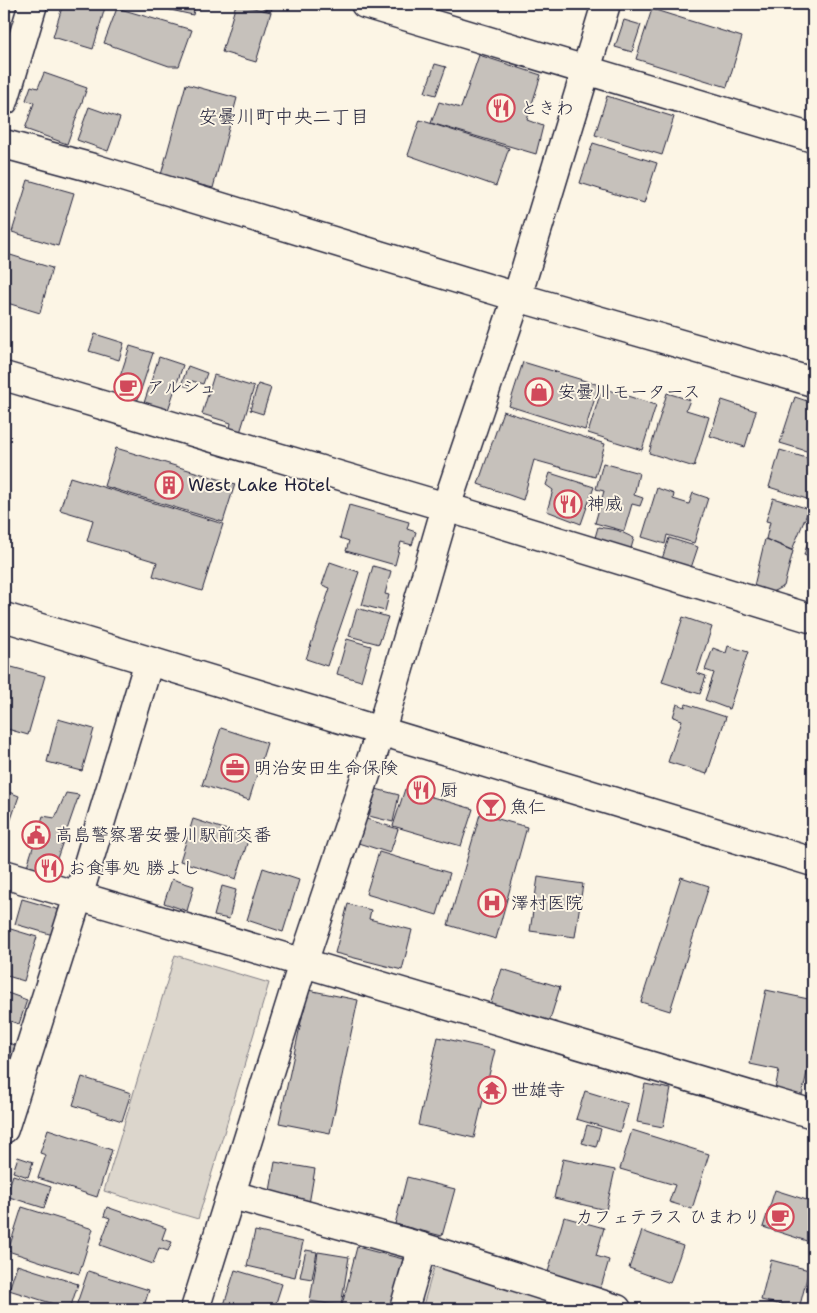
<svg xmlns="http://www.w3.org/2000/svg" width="817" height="1313" viewBox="0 0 817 1313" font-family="'Shantell Sans','Klee One',sans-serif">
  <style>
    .green { fill: #dcd6cc; stroke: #7f7c84 }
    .building { fill: #c6c1bb; stroke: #22223b }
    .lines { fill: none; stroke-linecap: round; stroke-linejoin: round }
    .minor-casing { stroke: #22223b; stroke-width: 31 }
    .minor { stroke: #fcf5e5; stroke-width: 28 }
    .labels { text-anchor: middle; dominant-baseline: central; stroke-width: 4; stroke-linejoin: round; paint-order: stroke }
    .poi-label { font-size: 18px; fill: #22223b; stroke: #fcf5e5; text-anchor: start }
    .neighbourhood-label { font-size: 19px; fill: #22223b; stroke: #fcf5e5 }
  </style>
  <rect width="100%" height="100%" fill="#fcf5e5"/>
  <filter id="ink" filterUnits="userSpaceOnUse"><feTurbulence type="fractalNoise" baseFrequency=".02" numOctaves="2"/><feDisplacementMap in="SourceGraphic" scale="10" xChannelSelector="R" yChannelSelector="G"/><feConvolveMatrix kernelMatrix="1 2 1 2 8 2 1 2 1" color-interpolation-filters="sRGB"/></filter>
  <g filter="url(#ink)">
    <!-- green -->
    <path class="green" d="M175,955L269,983L198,1219L104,1191Z
      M435,1264L571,1309H422Z"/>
    <!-- building -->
    <path class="building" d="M63,4H106L93,49L53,37Z
      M144,4H195L193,15Z
      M236,4L271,12L256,62L222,52Z
      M251,4H274L271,11Z
      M117,8L192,30L179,66H169L104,43Z
      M652,9L742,37L727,87L636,59Z
      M624,20L641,25L632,52L615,47Z
      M479,55L541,75L527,120L543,126L536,154L431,123L439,102L461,108Z
      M435,64L446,67L436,95L425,92Z
      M44,73L87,88L67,144L25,129L34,103L26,100L31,86L38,88Z
      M186,84L237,98L213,188L161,175Z
      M607,96L674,117L662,155L595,135Z
      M89,107L120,118L108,151L77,140Z
      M420,120L509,148L496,186L408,155Z
      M593,143L657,163L644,203L580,183Z
      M28,180L74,193L58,246L12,232Z
      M4,253L52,268L40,313L4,302Z
      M95,334L124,343L119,360L89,351Z
      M130,346L153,353L137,402L114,395Z
      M159,357L183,365L167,413L143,406Z
      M523,362L599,385L585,430L509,406Z
      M188,366L207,373L203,384L192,381L190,387L181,385Z
      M214,375L254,387L239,436L229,433L231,423L202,414Z
      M258,384L271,388L263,414L250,410Z
      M602,388L656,405L642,450L588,433Z
      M667,393L690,400L686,410L709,417L694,467L649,453Z
      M795,397L813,403V453L780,443Z
      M722,400L756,411L745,447L710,436Z
      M503,411L605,444L595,477L534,460L523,500L478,484Z
      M116,448L235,484L223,522L104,486Z
      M780,450L813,460V491L810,500L769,487Z
      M603,463L639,473L634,495L643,498L640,506L632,504L624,531L595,523L604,491L596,489Z
      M550,473L594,487L581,524L547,511L553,490L546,485Z
      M70,477L223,524L202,591L153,576L157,562L87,541L93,520L60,510Z
      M657,488L674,494L673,499L689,504L693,493L708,498L694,543L667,535L665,544L642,537Z
      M773,498L809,509L792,550L766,539L770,522L766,521Z
      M349,505L409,522L407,529L416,532L412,545L401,542L395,565L346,551L349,541L340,538Z
      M813,525V559L804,555Z
      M598,527L617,530L634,538L630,552L594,541Z
      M669,538L698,547L690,571L661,562Z
      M765,539L793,551L784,586L772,592L754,586Z
      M330,562L359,572L327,666L306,659L330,588L322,585Z
      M373,566L391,571L385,594L389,595L385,611L362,605Z
      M357,608L388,617L379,644L349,636Z
      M683,617L712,627L697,673L706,676L700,694L662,682Z
      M347,639L371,646L361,681L337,674Z
      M728,646L748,652L729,709L705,700L714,673L705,670L713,648L726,653Z
      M4,665L45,676L28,735L4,728Z
      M677,704L685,707L686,704L726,717L707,774L668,762L682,720L673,717Z
      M58,719L94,729L82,771L47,762Z
      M221,728L267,743L249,800L202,785Z
      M376,789L399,795L393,822L369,816Z
      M405,789L473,809L461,846L393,826Z
      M4,790L19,796L8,828L4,827Z
      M66,793L79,795L52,873L27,866L43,816L55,818Z
      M480,814L527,827L496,939L448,925Z
      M363,818L398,829L390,853L355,842Z
      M193,819L249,837L236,879L180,861Z
      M379,852L450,873L437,915L366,894Z
      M263,868L299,880L283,932L247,920Z
      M538,877L583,884L575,937L530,931Z
      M681,877L709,886L670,1011L641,1002Z
      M172,879L194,886L187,911L164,903Z
      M222,886L236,890L229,919L214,916Z
      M22,899L60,910L53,935L15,924Z
      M348,904L371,910L369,919L412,930L402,970L335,953Z
      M4,927L37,937L24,981L4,975Z
      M502,969L560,987L548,1026L489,1008Z
      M308,990L358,1000L330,1133L279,1123Z
      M766,990L813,1000V1045L801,1100L774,1094L779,1070L750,1064Z
      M5,992L27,1000L19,1024L4,1019Z
      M438,1037L495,1050L474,1138L418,1125Z
      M4,1042L15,1045L10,1065L4,1063Z
      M82,1077L131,1093L122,1121L73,1105Z
      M645,1084L671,1089L663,1127L637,1122Z
      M585,1091L628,1104L620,1132L576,1119Z
      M587,1125L601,1129L596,1147L582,1143Z
      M48,1129L112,1150L97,1197L38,1178L46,1155L40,1153Z
      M632,1130L709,1154L692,1209L669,1202L675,1185L620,1169Z
      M18,1157L33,1162L28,1177L13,1172Z
      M563,1159L615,1170L606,1210L554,1198Z
      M275,1162L315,1169L309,1204L269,1197Z
      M13,1175L51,1187L44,1208L6,1196Z
      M407,1177L455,1189L442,1236L395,1224Z
      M775,1190L813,1202V1243L763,1227Z
      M22,1207L93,1229L79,1274L8,1251Z
      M107,1207L166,1228L162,1239L172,1242L168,1251L159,1248L153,1264L100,1245L110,1218L104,1216Z
      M564,1217L604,1228L596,1256L609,1260L599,1294L546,1279Z
      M255,1231L303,1242L295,1277L247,1266Z
      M642,1231L683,1246L670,1283L629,1268Z
      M357,1247L403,1259L390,1309H341Z
      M306,1250L317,1252L312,1279L300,1277Z
      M318,1252L349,1257L341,1306L310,1301Z
      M771,1260L809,1270L799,1309L761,1300Z
      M17,1265L78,1284L70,1309L9,1290Z
      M235,1270L282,1284L274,1309H239L224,1305Z
      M88,1271L149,1290L143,1309H75Z"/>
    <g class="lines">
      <!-- minor casing -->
      <g class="minor-casing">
        <path id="minor" d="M365,4L813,138
          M4,101L33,4
          M4,144L93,168L517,297L813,382
          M4,376L446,507L813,619
          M4,617L813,862
          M4,874L813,1114
          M4,1129L78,897L149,661
          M232,1195L422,1247L617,1309
          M195,1309L303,963L381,730L446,507L517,297L606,4
          M404,1309L422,1247"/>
      </g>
      <!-- minor -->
      <use href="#minor" class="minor"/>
    </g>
  </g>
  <!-- icons -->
  <defs>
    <g id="restaurant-ring" transform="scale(1.4375)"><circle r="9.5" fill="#fcf5e5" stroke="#d1495b" stroke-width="1.5"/><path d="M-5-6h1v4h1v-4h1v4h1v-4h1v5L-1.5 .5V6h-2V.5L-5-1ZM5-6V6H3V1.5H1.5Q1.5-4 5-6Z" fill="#d1495b"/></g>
    <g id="cafe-ring" transform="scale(1.4375)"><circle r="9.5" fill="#fcf5e5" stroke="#d1495b" stroke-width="1.5"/><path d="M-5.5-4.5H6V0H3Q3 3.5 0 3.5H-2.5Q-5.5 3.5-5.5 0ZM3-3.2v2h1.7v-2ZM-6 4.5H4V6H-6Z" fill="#d1495b"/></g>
    <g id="shop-ring" transform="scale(1.4375)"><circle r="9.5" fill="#fcf5e5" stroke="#d1495b" stroke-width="1.5"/><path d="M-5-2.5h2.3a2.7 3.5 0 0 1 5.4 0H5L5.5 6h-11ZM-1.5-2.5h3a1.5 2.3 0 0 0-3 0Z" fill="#d1495b"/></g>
    <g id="building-ring" transform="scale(1.4375)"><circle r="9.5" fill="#fcf5e5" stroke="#d1495b" stroke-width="1.5"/><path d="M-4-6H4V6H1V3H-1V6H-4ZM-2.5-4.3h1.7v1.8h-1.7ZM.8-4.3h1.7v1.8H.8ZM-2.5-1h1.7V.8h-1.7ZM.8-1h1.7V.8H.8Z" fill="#d1495b"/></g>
    <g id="office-ring" transform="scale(1.4375)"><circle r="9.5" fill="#fcf5e5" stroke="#d1495b" stroke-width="1.5"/><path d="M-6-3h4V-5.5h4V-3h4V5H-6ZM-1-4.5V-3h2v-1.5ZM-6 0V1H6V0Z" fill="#d1495b"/></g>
    <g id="bar-ring" transform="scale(1.4375)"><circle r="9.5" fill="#fcf5e5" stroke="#d1495b" stroke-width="1.5"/><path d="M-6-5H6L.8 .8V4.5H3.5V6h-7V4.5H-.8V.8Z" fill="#d1495b"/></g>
    <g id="civic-ring" transform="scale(1.4375)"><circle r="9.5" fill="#fcf5e5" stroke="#d1495b" stroke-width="1.5"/><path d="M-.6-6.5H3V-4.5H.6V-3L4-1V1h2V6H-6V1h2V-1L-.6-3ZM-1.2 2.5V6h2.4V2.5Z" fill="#d1495b"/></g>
    <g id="hospital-ring" transform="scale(1.4375)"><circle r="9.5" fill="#fcf5e5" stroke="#d1495b" stroke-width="1.5"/><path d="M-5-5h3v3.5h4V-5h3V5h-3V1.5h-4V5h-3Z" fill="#d1495b"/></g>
    <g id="temple-ring" transform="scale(1.4375)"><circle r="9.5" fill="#fcf5e5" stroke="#d1495b" stroke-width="1.5"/><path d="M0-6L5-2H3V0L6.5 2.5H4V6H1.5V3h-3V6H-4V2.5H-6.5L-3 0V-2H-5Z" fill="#d1495b"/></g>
  </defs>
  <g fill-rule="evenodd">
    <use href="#restaurant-ring" x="501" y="108"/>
    <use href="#cafe-ring" x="128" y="387"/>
    <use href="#shop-ring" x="539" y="392"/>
    <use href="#building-ring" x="169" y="485"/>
    <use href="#restaurant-ring" x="568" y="504"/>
    <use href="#office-ring" x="235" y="768"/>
    <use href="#restaurant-ring" x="421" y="790"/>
    <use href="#bar-ring" x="491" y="807"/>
    <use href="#civic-ring" x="36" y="835"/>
    <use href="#restaurant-ring" x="49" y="868"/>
    <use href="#hospital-ring" x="492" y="903"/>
    <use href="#temple-ring" x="492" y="1090"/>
    <use href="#cafe-ring" x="780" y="1217"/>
  </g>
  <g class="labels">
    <!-- poi labels -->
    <g class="poi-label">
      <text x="520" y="108">ときわ</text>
      <text x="147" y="387">アルシュ</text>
      <text x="558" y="392">安曇川モータース</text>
      <text x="188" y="485">West Lake Hotel</text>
      <text x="587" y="504">神威</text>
      <text x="254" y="768">明治安田生命保険</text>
      <text x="440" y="790">厨</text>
      <text x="510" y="807">魚仁</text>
      <text x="55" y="835">高島警察署安曇川駅前交番</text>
      <text x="68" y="868">お食事処 勝よし</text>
      <text x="511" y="903">澤村医院</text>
      <text x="511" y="1090">世雄寺</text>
      <text x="761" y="1217" text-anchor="end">カフェテラス ひまわり</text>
    </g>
    <!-- neighbourhood labels -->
    <g class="neighbourhood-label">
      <text x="284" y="116">安曇川町中央二丁目</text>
    </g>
  </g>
  <!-- margin -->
  <rect width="817" height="1313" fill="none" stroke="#fcf5e5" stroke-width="20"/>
  <rect x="10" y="10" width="797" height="1293" fill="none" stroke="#22223b" stroke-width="2" filter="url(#ink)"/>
</svg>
